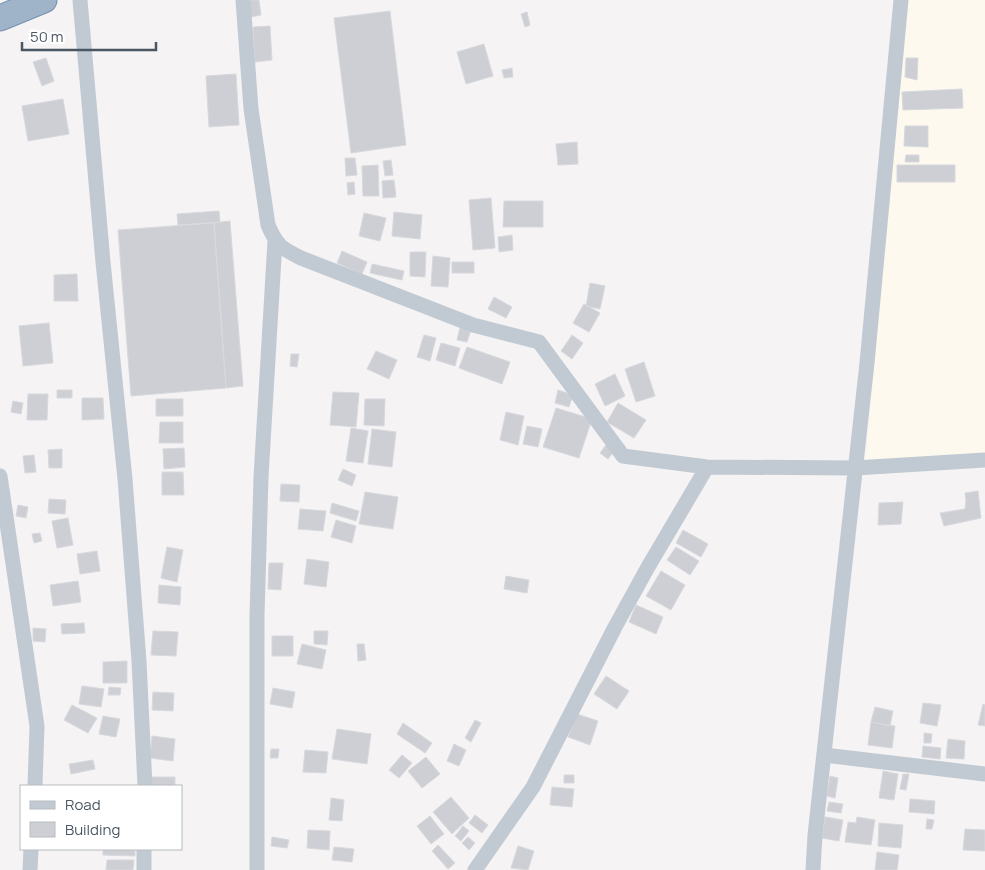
<svg xmlns="http://www.w3.org/2000/svg" width="985" height="870" viewBox="0 0 985 870" font-family="Manrope,sans-serif">
  <style>
    .commercial { fill: #fdf9ef }
    .building { fill: #cdcfd5; stroke: #d7d9de }
    .lines { fill: none; stroke-linecap: round; stroke-linejoin: round }
    .trunk-casing { stroke: #7690ad; stroke-width: 27 }
    .minor { stroke: #c1cad2; stroke-width: 15 }
    .trunk { stroke: #9fb4c9; stroke-width: 25 }
  </style>
  <rect width="100%" height="100%" fill="#f5f3f3"/>
  <!-- commercial -->
  <path class="commercial" d="M908,0H985V455L865,463Z"/>
  <!-- building -->
  <path class="building" d="M249,0H259L261,15L251,17Z
    M390,11L406,145L351,153L334,18Z
    M527,12L530,25L525,27L521,14Z
    M270,26L272,60L255,62L253,27Z
    M484,44L493,76L466,84L457,52Z
    M46,58L54,81L42,86L33,62Z
    M906,58H918L917,80L905,77Z
    M512,68L513,77L504,78L502,70Z
    M236,74L239,125L209,127L206,76Z
    M962,89L963,108L903,110L902,92Z
    M63,99L69,134L28,141L22,106Z
    M905,126H928V147L904,146Z
    M577,142L578,164L558,165L556,144Z
    M906,155H919V162H905Z
    M345,158H355L357,175L346,176Z
    M391,160L393,175L385,176L383,161Z
    M378,165L379,196H363L362,166Z
    M897,165H955V182H897Z
    M394,180L396,197L383,198L382,181Z
    M354,182L355,194L348,195L347,183Z
    M491,198L495,248L473,250L469,200Z
    M504,201H543V227H503Z
    M219,211L220,222L178,225L177,214Z
    M394,212L422,215L420,239L392,236Z
    M364,213L386,218L380,241L359,236Z
    M230,221L243,386L226,388L214,223Z
    M214,223L226,388L131,396L118,230Z
    M512,235L513,250L499,252L498,237Z
    M342,251L367,262L362,274L337,263Z
    M410,252H426L425,277L410,276Z
    M433,256L450,258L448,287L431,286Z
    M452,262H474V273H452Z
    M372,264L404,271L402,280L370,273Z
    M77,274L78,301H54V275Z
    M590,283L605,286L600,309L586,306Z
    M494,297L512,307L506,318L488,309Z
    M584,304L600,313L589,332L573,323Z
    M49,323L53,363L23,366L19,326Z
    M460,327L471,330L467,342L457,340Z
    M424,335L436,338L430,361L417,357Z
    M572,335L583,343L572,359L561,351Z
    M441,343L460,348L455,366L436,360Z
    M467,347L510,362L502,384L459,368Z
    M376,351L397,360L389,379L367,369Z
    M291,354H299L297,367L290,366Z
    M644,362L655,396L636,402L625,369Z
    M615,374L625,396L605,406L595,384Z
    M57,390H72V398H57Z
    M558,390L573,395L569,407L555,403Z
    M333,392L359,393L356,427L330,425Z
    M28,394H48L47,420H27Z
    M82,398H103L104,419L82,420Z
    M156,399H183V416H156Z
    M365,399H385L384,426L364,425Z
    M13,401L23,403L21,414L11,412Z
    M618,403L646,420L634,438L607,422Z
    M556,408L592,419L579,458L543,447Z
    M506,412L524,416L518,445L500,440Z
    M160,422H183V443H159Z
    M527,426L542,429L538,447L523,444Z
    M351,428L368,431L363,463L346,461Z
    M372,429L396,432L392,467L368,464Z
    M606,445L614,451L608,459L600,453Z
    M184,448L185,467L164,469L163,449Z
    M62,449V468H49L48,450Z
    M34,455L36,472L25,473L23,456Z
    M343,469L356,475L352,486L338,480Z
    M162,472H183L184,495H162Z
    M281,484L300,485L299,502L280,501Z
    M978,491L981,518L944,526L940,513L965,509L966,501L965,493Z
    M365,492L398,497L393,529L359,524Z
    M49,499L66,500L65,514L48,513Z
    M903,502L901,524L878,525L879,503Z
    M332,503L359,511L356,521L330,513Z
    M18,505L28,507L26,518L16,516Z
    M300,509L326,511L323,531L298,529Z
    M68,518L73,545L57,548L52,521Z
    M336,520L356,526L352,543L331,537Z
    M683,530L708,544L701,557L676,543Z
    M40,533L42,541L34,543L32,534Z
    M167,547L183,550L177,582L161,578Z
    M676,547L699,561L690,575L667,560Z
    M97,551L100,571L80,574L77,554Z
    M307,559L329,562L326,587L304,584Z
    M269,563H283L281,590L268,589Z
    M661,571L685,585L671,610L646,596Z
    M506,576L529,580L527,593L504,589Z
    M78,581L81,602L53,606L50,585Z
    M159,585L181,587L180,605L158,603Z
    M636,605L663,617L656,634L629,622Z
    M84,623L85,633L62,634L61,624Z
    M33,628L46,629L45,642L33,641Z
    M153,631L178,632L176,656L151,655Z
    M314,631H328L327,645L314,644Z
    M272,636H293V656H272Z
    M302,644L326,650L322,669L297,664Z
    M357,644H364L366,660L358,661Z
    M127,661V683H103V662Z
    M606,676L629,691L617,709L594,694Z
    M82,686L104,689L101,707L79,704Z
    M109,687L121,688L120,695H108Z
    M273,688L295,692L292,708L270,704Z
    M153,692L174,693L173,711L152,710Z
    M923,703L941,705L937,726L920,723Z
    M983,704L985,705V726L978,725Z
    M72,705L97,718L88,733L64,720Z
    M875,707L893,711L890,726L871,722Z
    M577,714L598,721L590,745L568,737Z
    M103,716L120,719L116,737L99,734Z
    M475,720L481,723L471,742L465,738Z
    M871,722L895,726L892,748L868,745Z
    M403,723L432,743L425,753L397,734Z
    M337,729L371,734L367,764L332,759Z
    M924,733L932,734L931,743H924Z
    M152,736L175,739L173,761L150,758Z
    M948,739L965,741L964,759L946,758Z
    M454,744L466,750L459,766L447,761Z
    M923,746L941,748L940,759L922,757Z
    M271,749H279L278,758H270Z
    M305,750L328,752L326,773L303,772Z
    M402,755L412,763L399,778L389,770Z
    M426,757L440,774L422,788L408,771Z
    M93,760L95,769L71,774L69,764Z
    M883,771L898,774L894,800L879,798Z
    M903,774H909L906,790L900,789Z
    M564,775H574V783H564Z
    M830,776L838,778L835,798L827,796Z
    M150,777H175V786H150Z
    M552,787L574,789L572,807L550,805Z
    M451,797L469,818L452,834L433,812Z
    M331,798L344,800L342,821L329,820Z
    M910,799L935,801L934,814L909,812Z
    M829,802L843,804L841,813L827,811Z
    M475,815L488,825L482,833L469,823Z
    M430,816L444,834L431,844L417,826Z
    M825,817L843,820L839,841L822,838Z
    M857,817L875,820L871,845L845,842L848,822L856,823Z
    M927,819L934,820L932,829H926Z
    M879,823L903,825L901,848L878,846Z
    M463,826L469,831L461,841L455,836Z
    M965,829L985,830V851L963,850Z
    M308,830L330,831L329,850L307,848Z
    M272,837L289,840L287,848L271,846Z
    M468,837L475,843L469,850L462,843Z
    M438,845L455,863L448,869L432,851Z
    M518,846L534,851L528,870L511,868Z
    M334,847L354,849L352,862L332,860Z
    M103,849H135V856L103,855Z
    M877,852L899,855L897,870H875Z
    M107,860H134L133,870H106Z"/>
  <g class="lines">
    <!-- trunk casing -->
    <g class="trunk-casing">
      <path id="trunk" d="M0,18L44,0"/>
    </g>
    <!-- minor -->
    <path class="minor" d="M80,0L103,262L125,479L139,661L145,786
      M243,0L251,109L268,225C277,246 281,248 301,258L473,325L539,342L623,456L707,467L855,468L985,460
      M0,476L37,726L35,786
      M824,755L985,774
      M30,870L31,849
      M144,870V849
      M257,870V616L261,477L275,241
      M475,870L533,787L615,627L648,567L707,467
      M813,870L815,835L867,363L901,0"/>
    <!-- trunk -->
    <use href="#trunk" class="trunk"/>
  </g>
  <!-- legend -->
  <rect x="20" y="785" width="162" height="65" fill="#ffffff" stroke="#b7bbc0"/>
  <rect x="30" y="801" width="25" height="8" fill="#c1cad2" stroke="#b7bbc0"/>
  <text x="65" y="810" font-size="15" fill="#4a5661">Road</text>
  <rect x="30" y="822" width="25" height="15" fill="#cdcfd5" stroke="#b7bbc0"/>
  <text x="65" y="835" font-size="15" fill="#4a5661">Building</text>
  <!-- scale -->
  <path d="M22 42v8h134v-8" fill="none" stroke="#4a5661" stroke-width="2.5"/>
  <text x="30" y="42" font-size="15" fill="#4a5661" stroke="#ffffff" stroke-width="4" paint-order="stroke">50 m</text>
</svg>
